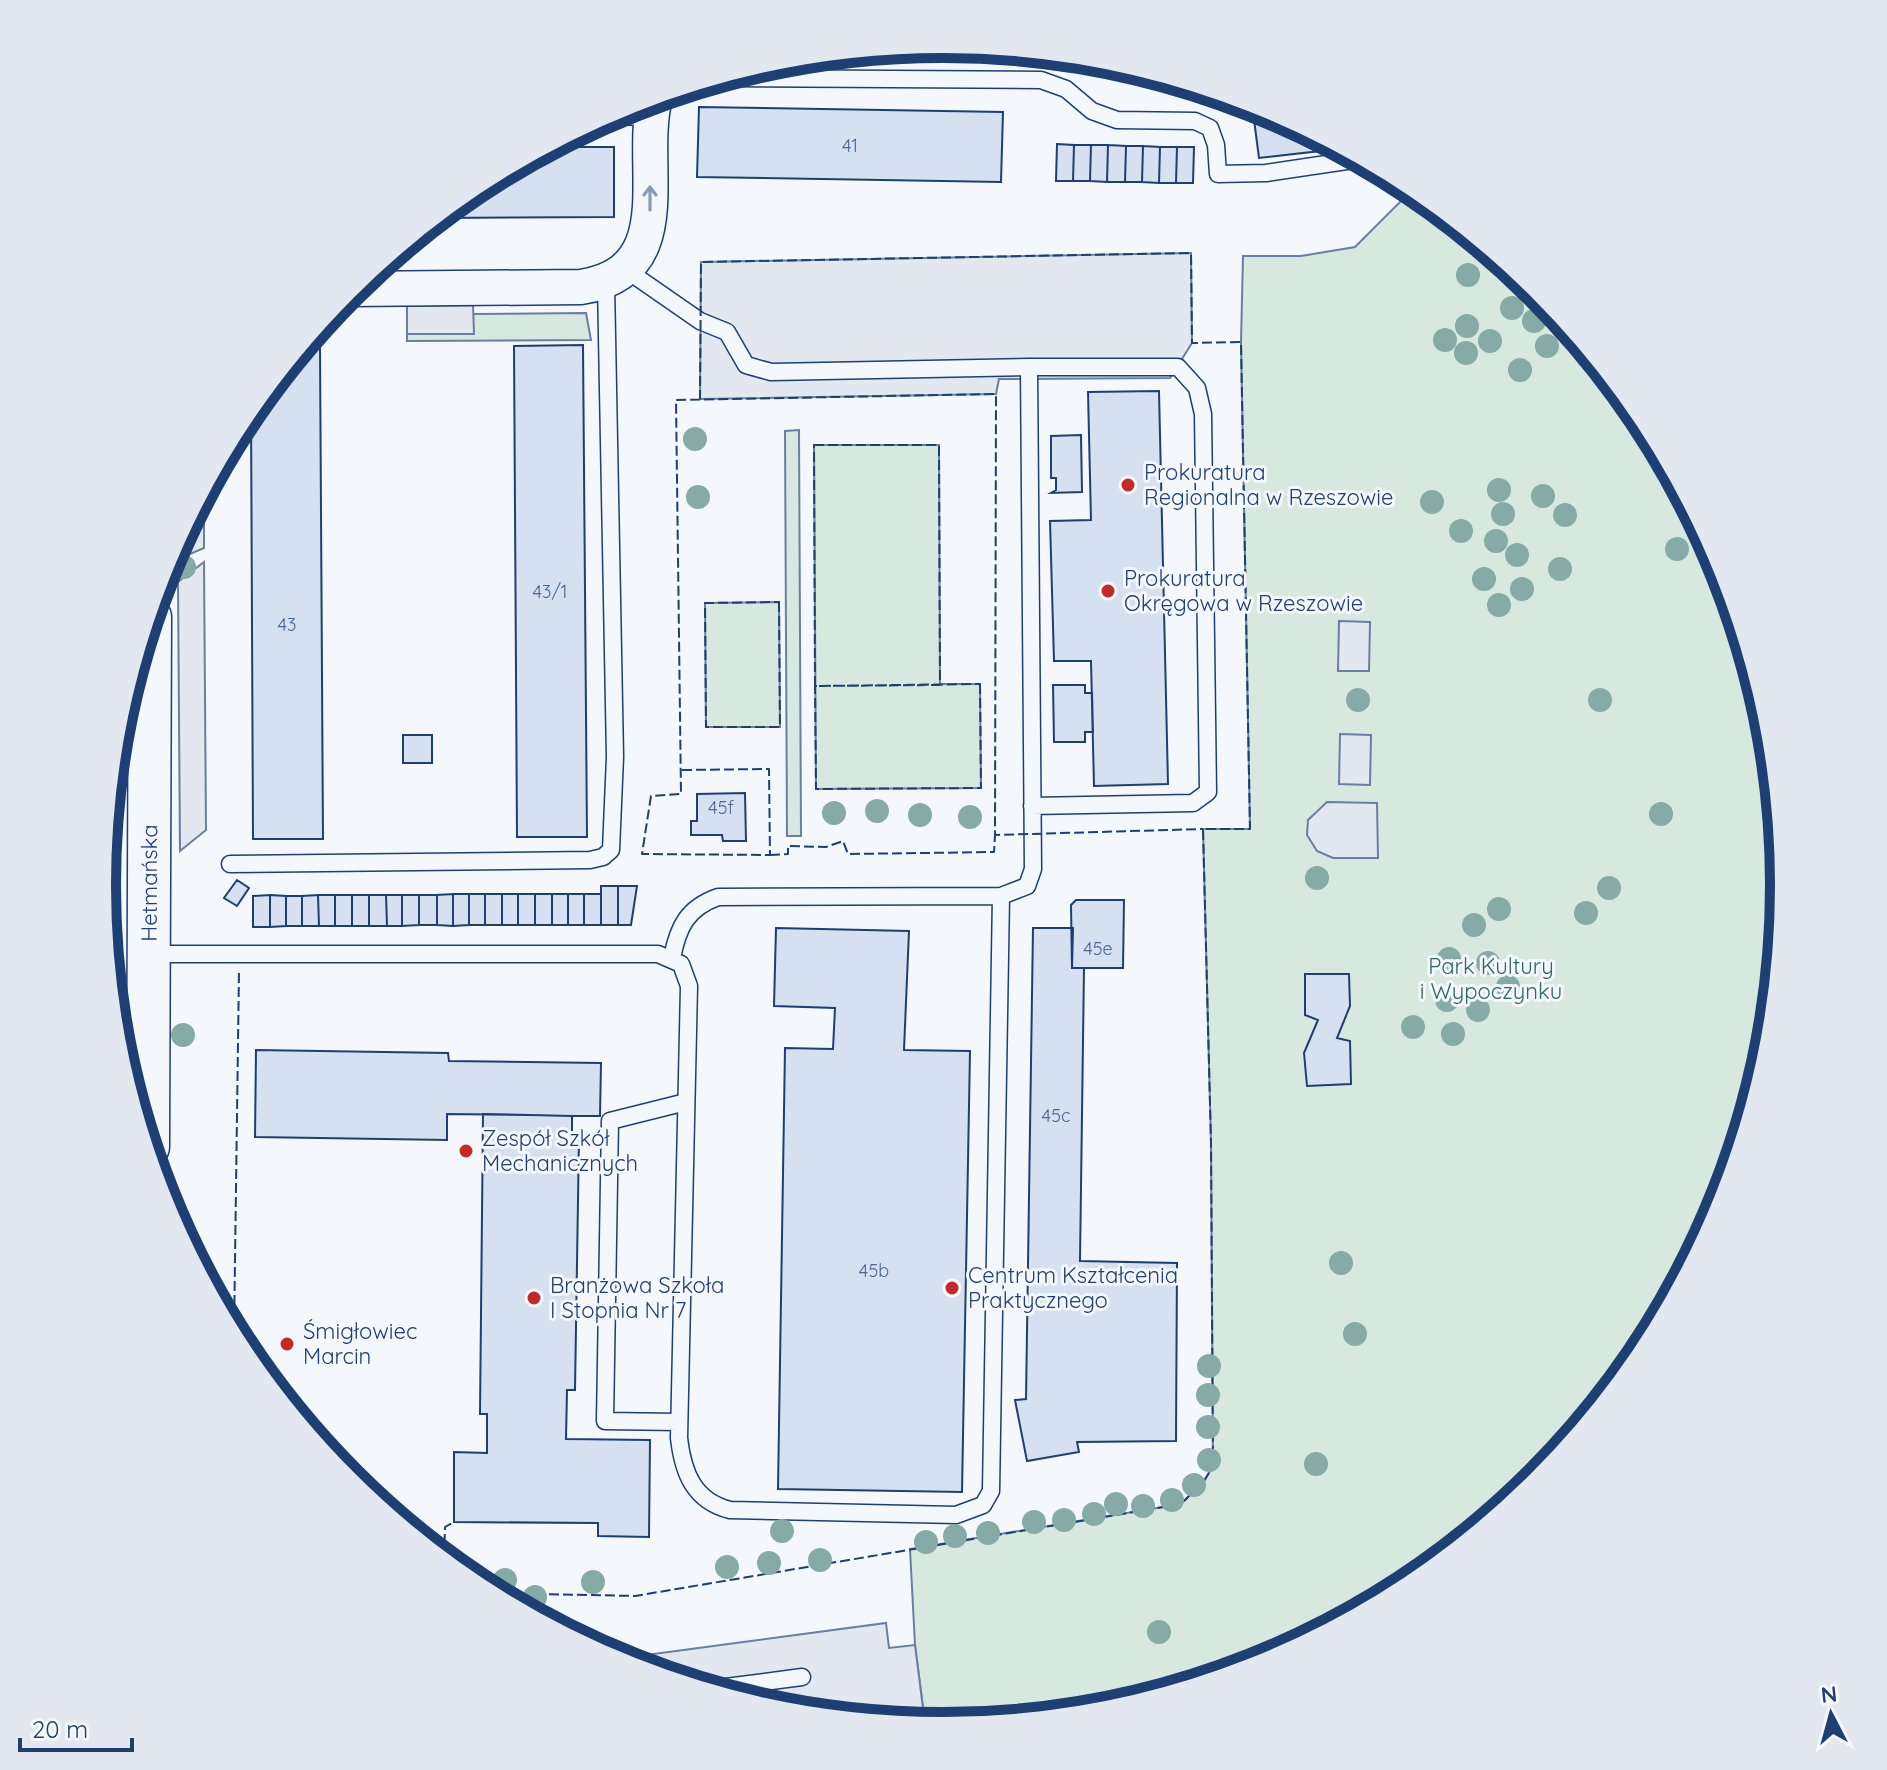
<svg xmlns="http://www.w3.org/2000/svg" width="1887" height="1770" viewBox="0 0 1887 1770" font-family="Quicksand,sans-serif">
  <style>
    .green { fill: #d7e8df; stroke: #687fa3; stroke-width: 2 }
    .parking { fill: #e3e8f0; stroke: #687fa3; stroke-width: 2 }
    .building { fill: #d5e0f0; stroke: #1d3f73; stroke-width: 2 }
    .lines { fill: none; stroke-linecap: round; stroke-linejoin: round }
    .service-casing { stroke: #1d3f73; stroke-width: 19 }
    .minor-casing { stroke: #1d3f73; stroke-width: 37 }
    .tertiary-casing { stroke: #1d3f73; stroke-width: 45 }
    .service { stroke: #f4f7fb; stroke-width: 16 }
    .minor { stroke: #f4f7fb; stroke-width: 34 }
    .tertiary { stroke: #f4f7fb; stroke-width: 42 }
    .fence { stroke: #1d3f73; stroke-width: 2; stroke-dasharray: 10 4; stroke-linecap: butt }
    .tree { fill: #86aba6 }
    .oneway { stroke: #889bb7 }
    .poi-dot { fill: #c62828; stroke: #f4f7fb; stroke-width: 3 }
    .labels { text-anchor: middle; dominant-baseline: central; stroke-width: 6; stroke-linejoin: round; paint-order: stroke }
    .number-label { font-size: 18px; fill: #4b6792 }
    .poi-label { font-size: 22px; fill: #1d3f73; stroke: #f4f7fb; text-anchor: start }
    .street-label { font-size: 22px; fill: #1d3f73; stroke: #f4f7fb }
    .park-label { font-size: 22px; fill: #2c6c60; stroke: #f4f7fb }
    .rim { fill: none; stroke: #1d3f73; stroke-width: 10 }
  </style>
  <rect width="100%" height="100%" fill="#f4f7fb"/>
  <!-- green -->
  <path class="green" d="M1414,188L1538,291L1643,418L1721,564L1768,721L1784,885L1768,1050L1720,1207L1643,1353L1538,1480L1410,1585L1265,1662L1107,1710L943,1726L925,1724L915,1645L910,1549L1181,1504L1204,1481L1213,1466L1211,1143L1203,829H1250L1241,343L1243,256H1301L1355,247Z
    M586,313L591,340L407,341V334H473V314Z
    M799,430L801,836H787L785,431Z
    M814,445H939L940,684H980L981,788L816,789Z
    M779,602L780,727H706L705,603Z"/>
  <!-- parking -->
  <path class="parking" d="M1191,253L1192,343L1170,378L999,379L996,394L700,399L701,262Z
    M473,305L474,334H407V306Z
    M204,493V548L178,559V541Z
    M204,562L206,830L180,851L178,582Z
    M1339,621L1370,622L1369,671H1338Z
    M1340,734L1371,735L1370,785L1339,784Z
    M1327,802L1377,803L1378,858H1333L1317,851L1307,835L1308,820Z
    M886,1623L889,1648L915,1645L925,1724L779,1710L616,1659Z"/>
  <!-- building -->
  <path class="building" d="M699,107L1003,112L1001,182L697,177Z
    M1269,110L1318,136L1320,151L1259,158L1253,112Z
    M1057,144L1074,145L1073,181H1056Z
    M1074,145H1091L1090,181H1073Z
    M1091,145H1108L1107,182L1090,181Z
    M1108,145L1126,146L1125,182H1107Z
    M1126,146H1143L1142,182H1125Z
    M1143,146L1160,147L1159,183L1142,182Z
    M548,147H614V217L437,218L477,185Z
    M1160,147H1177L1176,183H1159Z
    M1177,147H1194L1193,183H1176Z
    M583,345L587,837H517L514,346Z
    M320,347L323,839H253L251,410L302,348Z
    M1159,391L1168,784L1094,786L1091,661H1054L1050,521L1091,520L1088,392Z
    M1081,435L1082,492L1051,493L1056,490V478H1051V436Z
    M1053,685H1085V693H1092L1093,732H1085V742H1054Z
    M403,735H432V763H403Z
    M745,793L746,841H723L722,835H691V821H697V794Z
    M237,880L249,888L237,906L224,898Z
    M601,886H618V925H601Z
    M618,886H637L631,925H618Z
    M453,894V926L437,925V895Z
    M453,894H469V925L453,926Z
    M469,894H485V925H469Z
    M485,894H502V925H485Z
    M502,894H518V925H502Z
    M518,894H535V925H518Z
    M535,894H552V925H535Z
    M552,894H568V925H552Z
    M568,894H584V925H568Z
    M584,894H601V925H584Z
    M270,895L286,896V926L270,927Z
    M270,895V927H253V896Z
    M318,895L319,926H302V896Z
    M318,895H335V926H319Z
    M335,895H352V926H335Z
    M352,895H369V926H352Z
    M369,895H386L387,926H369Z
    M386,895H402V926H387Z
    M402,895H419V925L402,926Z
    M419,895H437V925H419Z
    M286,896H302V926H286Z
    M1076,900H1124L1123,968H1072L1071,905Z
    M776,928L909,931L904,1050L970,1051L962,1492L778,1489L785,1048L833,1049L835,1008L774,1006Z
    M1033,928H1073L1072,968H1084L1080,1261L1177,1263L1176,1441L1077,1442L1079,1452L1027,1461L1015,1400L1026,1399Z
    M1305,974H1349L1350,1006L1337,1038L1350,1041L1351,1084L1307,1086L1304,1053L1318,1020L1305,1015Z
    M256,1050L448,1053L449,1061L601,1063L600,1116L447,1114V1140L255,1137Z
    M483,1114L572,1116V1138H579L575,1390H567L566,1439L650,1440L649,1537L598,1536V1523L454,1522V1452L487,1453V1414H480Z"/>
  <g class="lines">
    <!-- service casing -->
    <g class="service-casing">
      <path id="service" d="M719,78L1041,80L1066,89L1092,111L1117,120L1195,121L1210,128L1216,145L1218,174L1266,173L1360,159
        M607,116L650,117
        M625,269L700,321L727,332L746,365L771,372L1029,367L1033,869L1027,886L1001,896L718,897C687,908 678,927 672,958
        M1029,367H1178L1197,388L1203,414L1208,792L1193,803L1032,806
        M230,864L590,860L603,857L611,850L615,757L606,283
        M151,954H658L681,964L689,986L679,1438C683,1473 694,1501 730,1510L956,1515L983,1505L991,1491L1001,896
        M679,1422L605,1421L610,1121L686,1102
        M710,1689L802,1677"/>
    </g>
    <!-- minor casing -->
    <g class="minor-casing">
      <path id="minor" d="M350,289L581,287C683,271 637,167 655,98"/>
    </g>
    <!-- tertiary casing -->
    <g class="tertiary-casing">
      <g id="tertiary">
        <path id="s1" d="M148,1147L150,617"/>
      </g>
    </g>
    <!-- service -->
    <use href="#service" class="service"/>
    <!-- minor -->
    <use href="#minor" class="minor"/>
    <!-- tertiary -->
    <use href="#tertiary" class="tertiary"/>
    <!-- fence -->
    <path class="fence" d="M814,445H939L940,685L815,686Z
      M779,602L780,727H706L705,603Z
      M980,684L981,788L816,789L815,686Z
      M682,770L769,769L770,855L642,854L651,796L681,794L676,400L996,394L995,835L1203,829
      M770,855L788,854V846L826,847L843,841L848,854L994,852L995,835
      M234,1333L239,970
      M444,1558L445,1527L454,1522
      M493,1593L635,1596L1181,1504L1204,1481L1213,1466L1211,1143L1203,829H1250L1241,342L1192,343L1191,253L701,262L700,399"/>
  </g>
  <!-- trees -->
  <g class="tree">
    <circle cx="1468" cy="275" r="12"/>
    <circle cx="1512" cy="308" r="12"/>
    <circle cx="1534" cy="321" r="12"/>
    <circle cx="1467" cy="326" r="12"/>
    <circle cx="1445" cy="340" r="12"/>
    <circle cx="1490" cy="341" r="12"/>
    <circle cx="1547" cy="346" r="12"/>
    <circle cx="1466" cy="353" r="12"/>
    <circle cx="1520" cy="370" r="12"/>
    <circle cx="695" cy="439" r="12"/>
    <circle cx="1499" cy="490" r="12"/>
    <circle cx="1543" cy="496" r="12"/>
    <circle cx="698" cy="497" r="12"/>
    <circle cx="1432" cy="502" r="12"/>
    <circle cx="1503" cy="514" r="12"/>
    <circle cx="1565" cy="515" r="12"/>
    <circle cx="1461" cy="531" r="12"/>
    <circle cx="1496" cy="541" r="12"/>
    <circle cx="1677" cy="549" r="12"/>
    <circle cx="1517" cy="555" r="12"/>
    <circle cx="184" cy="567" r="12"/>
    <circle cx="1560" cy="569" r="12"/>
    <circle cx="1484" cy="579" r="12"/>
    <circle cx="1522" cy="589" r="12"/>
    <circle cx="1499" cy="605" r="12"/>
    <circle cx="1358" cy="700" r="12"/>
    <circle cx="1600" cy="700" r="12"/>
    <circle cx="877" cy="811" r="12"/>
    <circle cx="834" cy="813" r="12"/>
    <circle cx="1661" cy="814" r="12"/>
    <circle cx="920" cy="815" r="12"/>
    <circle cx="970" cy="817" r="12"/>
    <circle cx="1317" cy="878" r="12"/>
    <circle cx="1609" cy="888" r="12"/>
    <circle cx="1499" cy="909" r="12"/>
    <circle cx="1586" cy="913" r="12"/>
    <circle cx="1474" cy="925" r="12"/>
    <circle cx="1449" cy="959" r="12"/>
    <circle cx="1488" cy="963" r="12"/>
    <circle cx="1508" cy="987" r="12"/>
    <circle cx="1447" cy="1000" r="12"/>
    <circle cx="1478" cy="1010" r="12"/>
    <circle cx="1413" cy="1027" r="12"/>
    <circle cx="1453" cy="1034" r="12"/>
    <circle cx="183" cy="1035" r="12"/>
    <circle cx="1341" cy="1263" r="12"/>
    <circle cx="1355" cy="1334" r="12"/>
    <circle cx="1209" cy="1366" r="12"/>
    <circle cx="1208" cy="1395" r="12"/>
    <circle cx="1208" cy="1427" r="12"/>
    <circle cx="1209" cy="1460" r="12"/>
    <circle cx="1316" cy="1464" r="12"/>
    <circle cx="1194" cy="1485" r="12"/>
    <circle cx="1172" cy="1500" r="12"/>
    <circle cx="1116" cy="1504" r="12"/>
    <circle cx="1143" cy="1506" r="12"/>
    <circle cx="1094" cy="1514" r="12"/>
    <circle cx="1064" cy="1520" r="12"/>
    <circle cx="1034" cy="1522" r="12"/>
    <circle cx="782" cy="1531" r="12"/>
    <circle cx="988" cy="1533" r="12"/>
    <circle cx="955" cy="1536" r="12"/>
    <circle cx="926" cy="1542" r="12"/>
    <circle cx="820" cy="1560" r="12"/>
    <circle cx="769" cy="1563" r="12"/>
    <circle cx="727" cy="1567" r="12"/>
    <circle cx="505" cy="1580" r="12"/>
    <circle cx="593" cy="1582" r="12"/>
    <circle cx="535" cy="1597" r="12"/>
    <circle cx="1159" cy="1632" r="12"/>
  </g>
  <!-- one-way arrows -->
  <defs><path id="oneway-shaft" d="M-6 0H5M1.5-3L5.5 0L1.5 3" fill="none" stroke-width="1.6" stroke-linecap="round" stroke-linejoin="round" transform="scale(2)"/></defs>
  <use class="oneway" href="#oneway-shaft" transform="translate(650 198) rotate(-90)"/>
  <!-- markers -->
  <g class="poi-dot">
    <circle cx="1128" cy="485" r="8"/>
    <circle cx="1108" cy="591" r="8"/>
    <circle cx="466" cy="1151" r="8"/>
    <circle cx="952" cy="1288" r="8"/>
    <circle cx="534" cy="1298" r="8"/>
    <circle cx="287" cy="1344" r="8"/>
  </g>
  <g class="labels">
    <!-- number labels -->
    <g class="number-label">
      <text x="850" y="145">41</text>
      <text x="550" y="591">43/1</text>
      <text x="287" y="624">43</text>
      <text x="721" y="807">45f</text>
      <text x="1098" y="948">45e</text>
      <text x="1056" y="1115">45c</text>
      <text x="874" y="1270">45b</text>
    </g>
    <!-- poi labels -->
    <g class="poi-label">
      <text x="1144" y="472">Prokuratura<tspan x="1144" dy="25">Regionalna w Rzeszowie</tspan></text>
      <text x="1124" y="578">Prokuratura<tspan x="1124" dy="25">Okręgowa w Rzeszowie</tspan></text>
      <text x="482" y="1138">Zespół Szkół<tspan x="482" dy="25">Mechanicznych</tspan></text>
      <text x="968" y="1275">Centrum Kształcenia<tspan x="968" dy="25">Praktycznego</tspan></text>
      <text x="550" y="1285">Branżowa Szkoła<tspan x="550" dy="25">I Stopnia Nr 7</tspan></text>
      <text x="303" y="1331">Śmigłowiec<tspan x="303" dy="25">Marcin</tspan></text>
    </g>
    <!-- street labels -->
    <g class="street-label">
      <text stroke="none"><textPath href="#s1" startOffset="264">Hetmańska</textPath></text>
    </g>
    <!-- park labels -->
    <g class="park-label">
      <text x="1491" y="966">Park Kultury<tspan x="1491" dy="25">i Wypoczynku</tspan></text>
    </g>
  </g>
  <!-- crop -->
  <path d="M0 0H1887V1770H0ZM116 885a827 827 0 1 1 1654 0a827 827 0 1 1-1654 0Z" fill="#e3e8f0" fill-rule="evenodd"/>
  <path class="rim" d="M116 885a827 827 0 1 1 1654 0a827 827 0 1 1-1654 0Z"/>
  <!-- north arrow -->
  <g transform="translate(1831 1714) rotate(354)" stroke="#f4f7fb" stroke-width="6" paint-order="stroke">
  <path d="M0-6L14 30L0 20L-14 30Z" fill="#1d3f73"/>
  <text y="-12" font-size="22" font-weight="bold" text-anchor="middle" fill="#1d3f73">N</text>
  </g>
  <!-- scale -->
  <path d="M20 1738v12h112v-12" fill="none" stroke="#1d3f73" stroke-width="4"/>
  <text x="32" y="1738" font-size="24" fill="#1d3f73" stroke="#f4f7fb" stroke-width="6" paint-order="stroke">20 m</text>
</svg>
